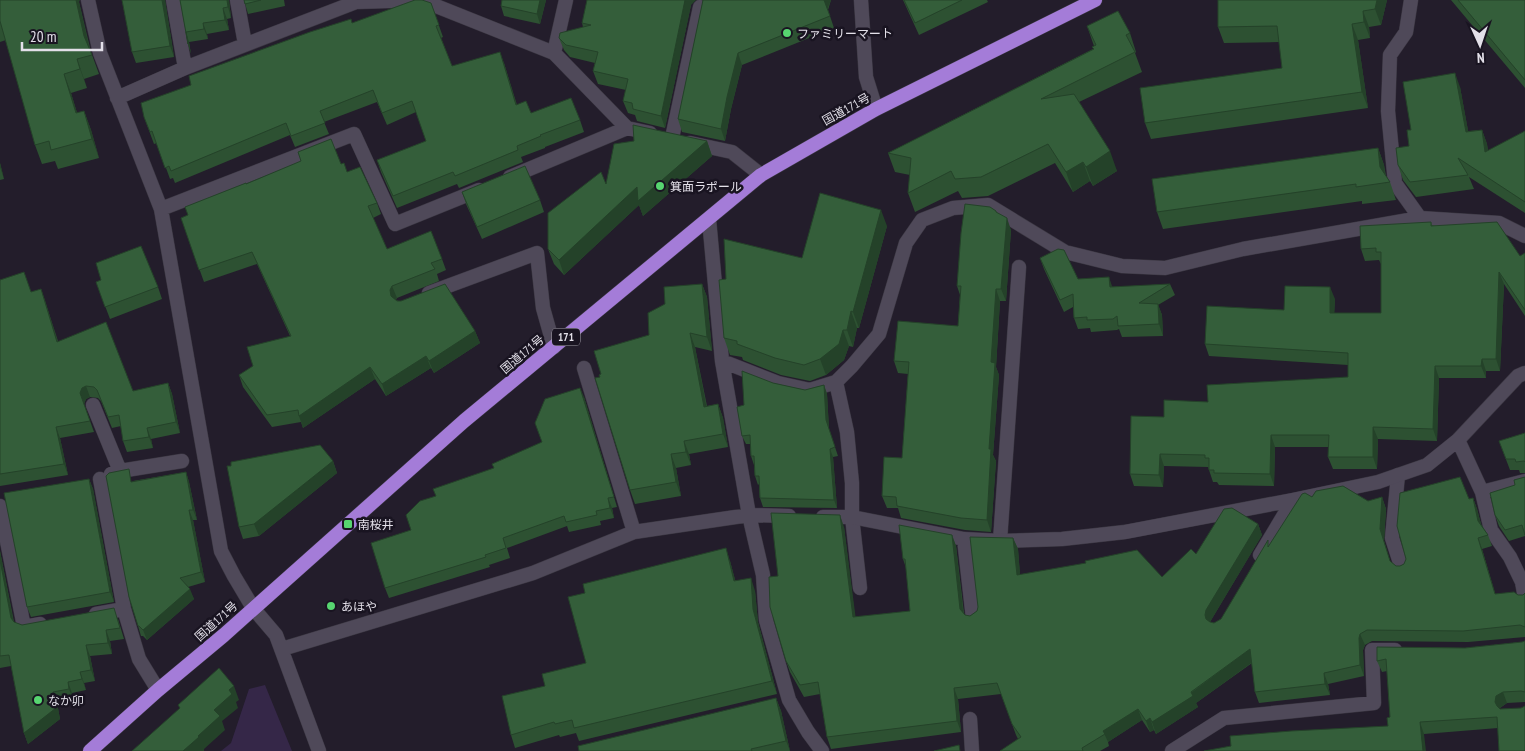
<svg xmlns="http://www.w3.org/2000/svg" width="1525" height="751" viewBox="0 0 1525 751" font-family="'PT Sans Narrow','Noto Sans JP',sans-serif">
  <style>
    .green { fill: #352748 }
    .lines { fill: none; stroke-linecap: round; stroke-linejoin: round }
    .service-casing { stroke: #3b3742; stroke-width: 15 }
    .minor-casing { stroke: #3b3742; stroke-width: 15 }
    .trunk-casing { stroke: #3b3742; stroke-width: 15 }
    .service { stroke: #4f4959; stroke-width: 14 }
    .minor { stroke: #4f4959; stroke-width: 14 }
    .trunk { stroke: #a47cd8; stroke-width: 14 }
    .wall { fill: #2d5132 }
    .shaded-wall { fill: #244229 }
    .building { fill: #345e3a; stroke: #244229 }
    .poi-dot { fill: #57d570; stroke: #191421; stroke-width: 2 }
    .labels { text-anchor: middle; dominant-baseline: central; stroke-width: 5; stroke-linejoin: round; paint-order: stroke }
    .shield { fill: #191421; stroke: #a6a3ad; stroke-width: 1 }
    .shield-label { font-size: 11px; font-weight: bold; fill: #e3e0e9 }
    .poi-label { font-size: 12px; fill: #e3e0e9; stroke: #191421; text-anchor: start }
    .street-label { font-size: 12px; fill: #e3e0e9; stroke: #191421 }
  </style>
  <rect width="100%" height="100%" fill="#231d2b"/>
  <!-- green -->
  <path class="green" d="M265,685L292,751H221L231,743L249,689Z"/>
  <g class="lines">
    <!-- service casing -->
    <g class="service-casing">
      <path id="service" d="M429,293L537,253L543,308L554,347
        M1398,475L1392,538L1402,569
        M852,517L860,588
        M1000,541L1019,267"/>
    </g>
    <!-- minor casing -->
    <g class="minor-casing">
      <path id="minor" d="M88,0L100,53L161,209L221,551L234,576L253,608L276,635L319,751
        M173,0L185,68
        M237,0L245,44
        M861,0L866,77L876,109
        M1411,0L1406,32L1390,55L1388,111L1395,183L1420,218
        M554,53L566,0
        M117,98L185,68L356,2L421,0L554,53L627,128L650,133
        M672,138L700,7
        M690,143L732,152L761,175
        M510,177L627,128
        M161,209L354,134L395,224L479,190
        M709,219L722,361L749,515L763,575L766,620L789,700L808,732L822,751
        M722,361L778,383L810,390L836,382L852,366L879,334L906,243L922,220L953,208L988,205L1065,252L1122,266L1165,268L1243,249L1420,218L1499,223L1525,236
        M584,368L634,532
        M836,382L847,432L852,483V517
        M93,405L120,471
        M1458,440L1482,492L1491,530L1510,557L1522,582L1525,598
        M111,474L120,471L182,461
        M100,479L124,609L139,659L158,690
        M1482,492L1525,481
        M0,506L24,627L40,624
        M823,517H852L964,539L1000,541L1062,539L1125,532L1293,500L1378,482L1427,465L1458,440L1518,376L1525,373
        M964,539L973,619
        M1260,555L1293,500
        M96,614L124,609
        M282,649L533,573L634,532L749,515L789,516
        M970,719L972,751
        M1172,751L1224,718L1374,703L1372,650H1395"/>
    </g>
    <!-- trunk casing -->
    <g class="trunk-casing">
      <path id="trunk" d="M90,751L158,690L224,635L464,421L761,175L876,109L1095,0"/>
    </g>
    <!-- service -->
    <use href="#service" class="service"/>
    <!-- minor -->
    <use href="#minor" class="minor"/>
    <!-- trunk -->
    <use href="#trunk" class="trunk"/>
  </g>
  <!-- wall -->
  <path class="wall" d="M0,0L79,2L91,52L99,74L84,79L87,88L71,93L77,113L84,111L91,130L99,158L58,169L55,161L42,164L35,145L6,40L0,42Z
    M122,0H165L174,57L136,63L132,52Z
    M180,0H229L231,18L227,19L229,30L207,34L208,39L189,42L191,54L188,44Z
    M244,0H284L285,6L248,14Z
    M502,0H546L540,24L504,16L501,6Z
    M703,0H831L828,10L834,28L742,65L731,109L725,141L682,132L678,119Z
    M903,0H987L988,2L919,35Z
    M1218,0H1387L1381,25L1369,27L1370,38L1358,40L1368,108L1151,139L1145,123L1282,68L1279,42L1224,43L1218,27Z
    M1451,0H1525V88Z
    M431,3L443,37L441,38L452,66L504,63L517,105L531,113L580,120L584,132L545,147V148L521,157L523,162L459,188L457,184L397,208L381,172L377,160L426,141L416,112L387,125L377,102L324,122L329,134L295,147L290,135L175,183L173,178L170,179L157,143L154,144L144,117L191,85L352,23Z
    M691,5L665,128L637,121L635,115L628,113L623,101L626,90L598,84L593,71L595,63L570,57L564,50L559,38L583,27L582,23Z
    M1087,26L1130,33L1136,52L1135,53L1142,72L1079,102L1117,171L1093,186L1090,181L1073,192L1055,163L988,196L962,198L958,191L915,212L908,193L910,175L895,172L888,153L1093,49L1094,46Z
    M1460,87L1468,131L1482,130L1487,144L1488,151L1525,131V213L1469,177L1474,189L1416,197L1403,180L1398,165L1409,146L1411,130Z
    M707,141L712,156L643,216L639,205L564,275L554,264L548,249L606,184Z
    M1378,148L1384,165L1386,176L1390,182L1396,200L1362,204V201L1163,229L1157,212Z
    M0,163L4,179L0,180Z
    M341,164L347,172L377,203L381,214L373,218L387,249L442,259L446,270L437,274L439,281L397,298L396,300L475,331L480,343L434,373L431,368L386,396L375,379L303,428L301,422L272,427L243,387L239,375L253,366L290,336L257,264L204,282L181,218L188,215L246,184Z
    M462,192L540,200L544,212L482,239L466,204Z
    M997,213L1011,230L1006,301H1000L996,367L999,375L993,455L996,461L991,532L965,530L901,518L898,508H887L882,496L902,458L908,374L898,373L894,361L958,326L960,295L957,286Z
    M1431,222L1432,225L1520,256L1525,253V316L1504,284L1500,371H1486V378H1439L1437,441L1378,439L1377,469H1333L1328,457L1329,447H1275L1274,486L1219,485L1217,482H1213L1208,467L1164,466L1163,487L1134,486L1130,474L1164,417L1208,402L1348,377V365L1209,356L1205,344L1284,310L1335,299L1334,313H1381V264L1379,260L1365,261L1361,249Z
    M887,226L859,328H857L853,347L849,346L844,360L826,375L810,381L781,375L743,360L742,357L730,355L724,338L726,279L802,258Z
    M1040,258L1078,279L1113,287L1170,284L1175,295L1158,305L1162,315L1163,336L1122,337L1119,329L1117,330L1091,332L1090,328L1078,329L1074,318L1073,307L1064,312L1044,269Z
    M0,280L31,292L41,289L58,341L133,391L168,383L172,394L180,433L151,439L153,448L127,452L123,441L121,426L112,428L101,401L98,398L90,397L86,399L84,404L94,432L60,438L68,475L0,486Z
    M96,282L158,287L162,299L110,319Z
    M702,284L707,297L712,351L695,347L707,406L718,404L723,418L728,447L689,454L691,465L676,468L681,496L635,504L630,490L600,377L601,374L649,335L665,304Z
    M773,383L805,390L824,385L827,394L829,429L838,456L833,457L837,508L763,507L760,498L759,484L758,485L755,476L754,465L751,456L750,444H746L742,436L744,405Z
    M584,397L617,507L612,508L614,518L600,521L601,525L569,532L567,526L507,548L510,558L489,565L490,567L389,598L385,588L411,530L436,496L493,468L542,442Z
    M1525,433V473H1520L1519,470H1510L1499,441Z
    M333,461L337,473L259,536L243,539L239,527Z
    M186,472L189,482L197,520H193L205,582L188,587L194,599L147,640L143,636H141L138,626L133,481Z
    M89,479L93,489L114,602L31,617L27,607Z
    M1515,485L1525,536L1509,541L1499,526L1495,515Z
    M1312,497L1368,501L1382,497L1386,509L1384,541L1390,561L1396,566H1400L1404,564L1469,499L1473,498L1477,509L1481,524L1488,535L1492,546L1482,549L1495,594L1523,595L1525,593V637L1468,642L1372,641L1365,645L1363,650L1364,676L1328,684L1330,695L1259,703L1255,692L1252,663L1196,703L1198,707L1156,734L1154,730L1150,732L1142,720L1108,742L1109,746L1100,751H1000L1018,739L1016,735L1001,694L958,699L961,732L831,749L827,737L820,694L804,697L790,672L786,661L778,576L844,527L855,617L910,611L906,568L903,559L952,535L956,546L964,613L965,615L970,616L977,611L1013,538L1018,549L1020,575L1162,577L1196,554L1258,524L1262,535L1210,622L1214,623L1221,619L1270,544Z
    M0,551L14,622L22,625L118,619L124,639L110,641L112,654L90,656L95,681L84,683L86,690L72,693L73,700L57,703L60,719L28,744L24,733L11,666L0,668Z
    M730,561L735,580L755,591L758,622L777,694L579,741L576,733L560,737L559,735L515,748L511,735L545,686L586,663Z
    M1525,641V702L1507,703L1500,708L1498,728L1424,734L1388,726L1390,717L1387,671L1382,672L1377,661V647L1465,648L1522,642Z
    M776,698L781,711L790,751H579Z"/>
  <!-- shaded-wall -->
  <path class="shaded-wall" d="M76,0H80L79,2L91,55L84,36Z
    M162,0H165L174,57L170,46Z
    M227,0H229L231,18L228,7Z
    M540,0H546L540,24L537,14Z
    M685,0H696L691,5L665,128L661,116Z
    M824,0H831L827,10Z
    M1377,0H1387L1381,25L1375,9Z
    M223,8L227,19L229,30L225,20Z
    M1363,11L1369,27L1370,38L1364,22Z
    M203,23L207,34L208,39L204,29Z
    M1352,24L1358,40L1368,108L1362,92Z
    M186,32L189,42L191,54L188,44Z
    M500,52L504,63L520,117L516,105Z
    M738,53L742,65L731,109L725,141L721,129L727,97Z
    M77,59L84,79L87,88L80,69Z
    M1455,73L1460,87L1471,146L1466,132Z
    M64,74L71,93L83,132L76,113Z
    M84,111L91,130L99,158L92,139Z
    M1482,130L1487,144L1490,167L1485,152Z
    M707,141L712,156L643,216L639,205L564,275L559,260L637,187Z
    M1378,148L1384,165L1386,184L1380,167Z
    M1110,151L1117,171L1093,186L1086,167Z
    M1083,162L1090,181L1073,192L1066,172Z
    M0,163L4,179L0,167Z
    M881,210L887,226L859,328L853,312Z
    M1007,218L1011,230L1006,301L1001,289Z
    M1499,272L1504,284L1500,371L1496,359Z
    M1109,277L1113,289L1110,287Z
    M702,284L707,297L712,351L707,337Z
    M392,286L397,298L394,302L391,296L390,290Z
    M1330,287L1335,299L1334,325L1330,313Z
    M41,289L45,300L61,353L57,342Z
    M996,289L1000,301L996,367L999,375L993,455L996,461L991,532L987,520L991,362Z
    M1158,304L1162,315L1163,336L1159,324Z
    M851,311L857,328L853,347L847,330Z
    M843,330L849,346L844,360L826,375L820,359Z
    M475,331L480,343L434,373L429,361Z
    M690,333L695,347L709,420L704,407Z
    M426,356L431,368L386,396L382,384Z
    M1482,359L1486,371V378L1481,366Z
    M1435,366L1439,378L1437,441L1433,429Z
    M370,367L375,379L303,428L299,416Z
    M168,383L172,394L180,433L176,422Z
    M824,385L827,394L829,429L838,456L826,420Z
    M86,386L90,397L86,399L84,404L80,393L82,388Z
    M580,388L584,397L617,507L614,497Z
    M718,404L723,418L728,447L723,434Z
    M56,427L60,438L68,475L64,464Z
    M1373,427L1378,439L1377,469L1373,457Z
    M147,428L151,439L153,448L149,437Z
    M1271,435L1275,447L1274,486L1270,474Z
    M684,441L689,454L691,465L686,452Z
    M830,449L833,457L837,508L834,500Z
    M671,454L676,468L681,496L676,482Z
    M1160,454L1164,466L1163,487L1159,475Z
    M333,461L337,473L259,536L254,524Z
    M186,472L189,482L197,520L193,510Z
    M89,479L93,489L114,602L110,592Z
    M1382,497L1386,509L1384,541L1394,572L1380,529Z
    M608,498L612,508L614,518L610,508Z
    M1473,498L1477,509L1483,532L1478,521Z
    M189,510L193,520L205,582L201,572Z
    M840,515L844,527L857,628L853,617Z
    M1258,524L1262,535L1210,622L1209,626L1205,615L1206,610Z
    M952,535L956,546L964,620L960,609Z
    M1013,538L1018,549L1021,587L1017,575Z
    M1478,538L1482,549L1499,606L1495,594Z
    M726,548L730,561L739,594L734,581Z
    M0,551L15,629L11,618L0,560Z
    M751,578L755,591L758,622L777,694L772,681L753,609Z
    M190,589L194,599L147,640L143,630Z
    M106,630L110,641L112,654L108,643Z
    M1360,634L1365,645L1363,650L1364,676L1360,665L1359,638Z
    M86,645L90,656L95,681L91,670Z
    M1250,649L1254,661L1196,703L1198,707L1156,734L1152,722Z
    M80,672L84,683L86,690L82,679Z
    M1324,673L1328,684L1330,695L1325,684Z
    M68,682L72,693L73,700L69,689Z
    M234,686L239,700L236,702L238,708L222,721L225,730L204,749V751H183L198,736L214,710L229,690Z
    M954,688L958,699L961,732L957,721Z
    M53,692L57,703L60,719L28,744L24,733Z
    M1503,692L1507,703L1500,708L1499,713L1495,702L1496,696Z
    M776,698L781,711L790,751L786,741Z
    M1138,709L1142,720L1108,742L1103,731Z
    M1150,718L1154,730L1150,732L1146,721Z
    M1420,722L1424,734L1426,751H1423Z"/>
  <!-- building -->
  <path class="building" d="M0,0H76L84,36L92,55L77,59L80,69L64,74L76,113L84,111L92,139L51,150L49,141L35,145L0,21Z
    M122,0H162L170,46L132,52Z
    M180,0H227L228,7L223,8L225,20L203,23L204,29L186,32L188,44Z
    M244,0H261L245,4Z
    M415,0H422L431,3L439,25L436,26L452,66L500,52L516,105L526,101L531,113L571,98L580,120L540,135L541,136L517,146L518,150L455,176L453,172L393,196L377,160L426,141L412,101L382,113L373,90L320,111L325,123L291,136L286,123L171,171L169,166L165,168L152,131L150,132L144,117L141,103L191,85L189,76L310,32L351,19L352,23Z
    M502,0H540L537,14L501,6Z
    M587,0H685L661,116L633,109L632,103L623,101L628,79L593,71L598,52L566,45L559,38L560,33L591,25L582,23Z
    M703,0H824L830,16L738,53L727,97L721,129L678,119Z
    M904,0H962L915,23Z
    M1218,0H1377L1375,9L1363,11L1364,22L1352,24L1362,92L1145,123L1140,88L1282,68L1277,26L1218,27Z
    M1458,0H1525V80Z
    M1118,11L1130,33L1126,35L1135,52L1041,99L1074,94L1110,151L1086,167L1083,162L1066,172L1048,144L981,177L955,179L951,171L908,193L911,158L888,153L1094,49L1092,47L1096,45L1087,26Z
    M1455,73L1466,132L1482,130L1485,152L1525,131V202L1458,158L1468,175L1410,182L1398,165L1396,148L1409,146L1407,130H1411L1403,82Z
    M633,125L707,141L638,201L637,187L559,260L548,249V213L601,172L606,184L614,144L634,141Z
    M331,139L341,164L344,163L347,172L360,167L377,203L368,206L387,249L431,231L442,259L431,263L435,269L392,286L390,290L391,296L397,301H401L445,284L475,331L429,361L426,356L382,384L370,367L299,416L298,410L267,415L239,375L253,366L247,347L291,336L252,252L199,270L181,218L188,215L185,207L246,183V184L301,161L298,152Z
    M1378,148L1380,167L1390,182L1356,187V184L1157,212L1152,179Z
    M525,166L540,200L477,227L462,192Z
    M820,193L881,210L853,312L851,311L847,330H843L839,344L820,359L804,365L775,358L737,344V341L724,338L719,280L726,279L724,239L802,258Z
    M965,204L990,207L996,211V212L1007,218L1001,289H996L991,362L995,363L989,449H991L987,520L961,518L897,506L896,497L882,496L884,457L902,458L909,362L894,361L898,321L958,326L961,286H957L961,233Z
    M1431,222V226L1497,222L1520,256L1525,253V310L1499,272L1496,359H1482L1481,366H1435L1433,429L1373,427V457H1328L1329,435H1271L1270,474L1214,473V470H1209V458H1205V455L1160,454L1159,475L1130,474L1131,416L1164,417V400L1208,402L1207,385L1348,377V353L1205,344L1207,306L1284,310L1285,286L1330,287V313H1381V252H1376V248L1361,249L1360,226Z
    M141,246L158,287L105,307L96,282L101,280L96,263Z
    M1058,249L1064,250L1078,279L1109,277L1110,287L1170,284L1139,303L1158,304L1159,324L1118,326L1117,316L1113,319L1087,320V317L1074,318L1073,294L1060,300L1040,258Z
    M24,272L31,292L41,289L57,342L106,322L133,391L168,383L176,422L147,428L149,437L123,441L119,415L108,417L97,390L94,387L86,386L82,388L80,393L90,421L56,427L64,464L0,474V280Z
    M702,284L707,337L690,333L704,407L718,404L723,434L684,441L686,452L671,454L676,482L630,490L595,378L600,377L599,375L601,374L594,351L649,335L648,313L665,304L664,287Z
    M742,371L773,383L805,390L824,385L826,420L835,447L830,449L834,500L760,498L759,476H755L754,456H751L750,435L742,436L737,407L744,405Z
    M580,388L614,497L608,498L610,508L596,511L597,515L566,522L564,516L503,538L506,548L485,555L486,557L385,588L371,543L411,530L406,515L420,501L436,496L433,489L494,468L492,464L542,442L535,423L545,399Z
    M1525,433V462L1524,461L1516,462L1515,459H1506L1499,441Z
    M320,445L333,461L254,524L239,527L227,466H231V462Z
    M129,469L131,482L186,472L193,510H189L201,572L180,578L190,589L143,630L139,626H138L129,597L106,476L109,473Z
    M1460,477L1469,499L1473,498L1478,521L1488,535L1478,538L1495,594L1514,592L1518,595H1523L1525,593V627L1520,625L1463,631L1367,630L1360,634L1359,638L1360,665L1324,673L1325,684L1255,692L1250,649L1191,692L1193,696L1152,722L1150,718L1146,721L1138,709L1103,731L1105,734L1082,748L1083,751H1000L1021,737L1012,724L997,683L954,688L957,721L827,737L818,682L800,685L786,661L770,607L769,577L778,576L771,513L840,515L853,617L910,611L905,559H903L899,525L952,535L960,609L965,615L970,616L977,611L978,607L970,537L1013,538L1017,575L1086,563L1085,561L1137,550L1162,577L1191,549L1196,554L1224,509L1232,508L1258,524L1206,610L1205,615L1206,619L1210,622L1214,623L1221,619L1268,540V547L1302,494L1305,493L1312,497L1316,491L1343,486L1368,501L1382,497L1380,529L1390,561L1396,566H1400L1404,564L1406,559L1397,526L1400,493Z
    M1525,477V535L1522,525L1505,530L1495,515L1490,493L1515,485L1514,480Z
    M89,479L110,592L27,607L4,493Z
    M726,548L734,581L751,578L753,609L772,681L574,728L572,720L555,724L554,722L511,735L502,696L545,686L542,674L586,663L568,597L585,593L583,584Z
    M0,560L11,618L14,622L22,625L114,608L120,628L106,630L108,643L86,645L91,670L80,672L82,679L68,682L69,689L53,692L56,708L24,733L9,655L0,656Z
    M1525,641V692L1521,691L1503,692L1496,696L1495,702L1497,706L1500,709L1521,708L1525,706V751H1499L1497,717L1420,722L1423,751H1204L1231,746L1230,736L1291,731L1388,726L1387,718L1390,717L1386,659L1377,661V647L1465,648L1522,642Z
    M219,668L234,686L229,690L232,694L214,710L220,716L198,736L199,737L183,751H132L180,708L178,705Z
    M776,698L786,741L751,749L752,751H579L578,746Z
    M959,745L960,751H934Z"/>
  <!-- markers -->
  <g class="poi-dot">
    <circle cx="787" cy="33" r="5"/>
    <circle cx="660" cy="186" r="5"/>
    <rect x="343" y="519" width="10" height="10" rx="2.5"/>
    <circle cx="331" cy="606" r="5"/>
    <circle cx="38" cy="700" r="5"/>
  </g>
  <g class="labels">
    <!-- shield labels -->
    <rect class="shield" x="552" y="328.5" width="28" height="17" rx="4"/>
    <g class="shield-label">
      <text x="566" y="337">171</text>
    </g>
    <!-- poi labels -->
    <g class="poi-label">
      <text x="797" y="33">ファミリーマート</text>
      <text x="670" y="186">箕面ラポール</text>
      <text x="358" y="524">南桜井</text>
      <text x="341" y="606">あほや</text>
      <text x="48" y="700">なか卯</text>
    </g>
    <!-- street labels -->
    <g class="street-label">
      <text transform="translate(846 109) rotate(-29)">国道171号</text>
      <text transform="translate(522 354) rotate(-40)">国道171号</text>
      <text transform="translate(216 621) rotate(-42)">国道171号</text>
    </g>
  </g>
  <!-- north arrow -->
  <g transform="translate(1480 45) rotate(177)" stroke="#191421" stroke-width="4" paint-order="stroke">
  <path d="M0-4L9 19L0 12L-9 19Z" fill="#e3e0e9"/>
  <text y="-8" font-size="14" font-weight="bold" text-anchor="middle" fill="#e3e0e9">N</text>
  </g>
  <!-- scale -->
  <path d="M22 42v8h80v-8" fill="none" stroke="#e3e0e9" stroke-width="2.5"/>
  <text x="30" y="42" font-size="15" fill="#e3e0e9" stroke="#191421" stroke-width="4" paint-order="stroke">20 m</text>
</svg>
